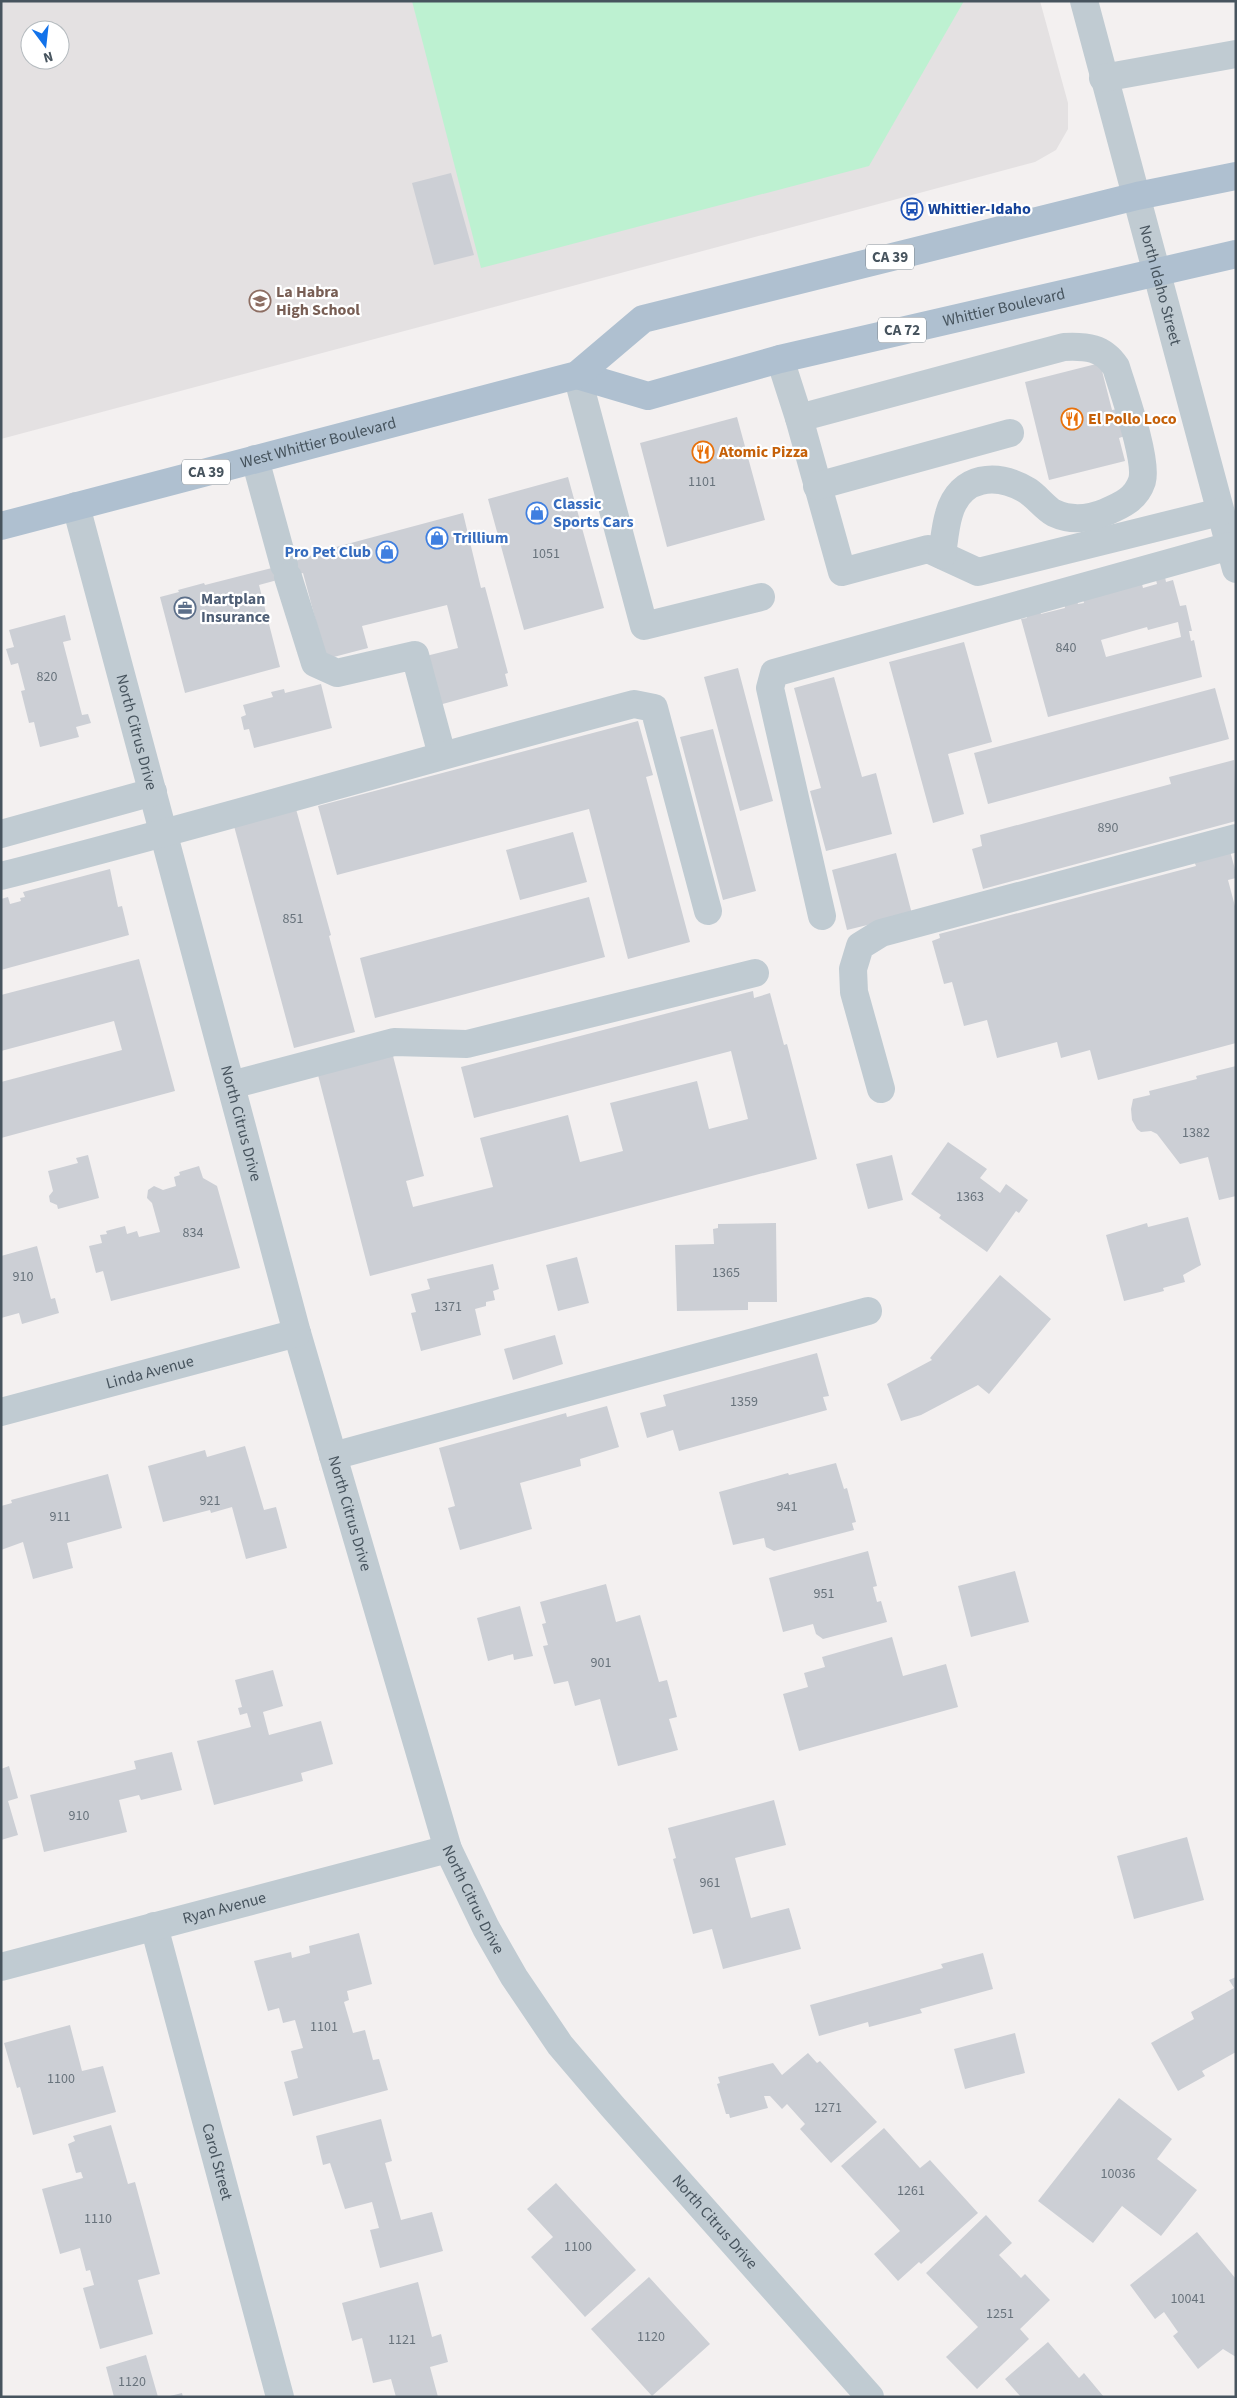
<svg xmlns="http://www.w3.org/2000/svg" width="1237" height="2398" viewBox="0 0 1237 2398" font-family="'Source Sans 3',sans-serif">
  <style>
    .education { fill: #e4e1e2; fill-rule: evenodd }
    .green { fill: #bdf1d1 }
    .building { fill: #cccfd5; fill-rule: evenodd }
    .lines { fill: none; stroke-linecap: round; stroke-linejoin: round }
    .minor { stroke: #c0cbd2; stroke-width: 28 }
    .major { stroke: #afc0d0; stroke-width: 28 }
    .labels { text-anchor: middle; dominant-baseline: central; stroke-width: 4.5; stroke-linejoin: round; paint-order: stroke }
    .number-label { font-size: 14px; fill: #68737c }
    .shield { fill: #fff; stroke: #7e878e; stroke-width: 1 }
    .shield-label { font-size: 15px; font-weight: bold; fill: #47545e }
    .transit-label { font-size: 16px; font-weight: bold; fill: #164399; stroke: #fff; text-anchor: start }
    .street-label { font-size: 16px; fill: #47545e; stroke: #fff }
    .education-label { font-size: 16px; font-weight: bold; fill: #785e54; stroke: #fff; text-anchor: start }
    .food-label { font-size: 16px; font-weight: bold; fill: #c56008; stroke: #fff; text-anchor: start }
    .shop-label { font-size: 16px; font-weight: bold; fill: #366cbe; stroke: #fff; text-anchor: start }
    .service-label { font-size: 16px; font-weight: bold; fill: #4e5e75; stroke: #fff; text-anchor: start }
  </style>
  <rect width="100%" height="100%" fill="#f3f0f0"/>
  <!-- education -->
  <path class="education" d="M1,1H1040L1068,103V129L1056,150L1035,162L1,439ZM30,30H60V60H30Z"/>
  <!-- green -->
  <path class="green" d="M412,1H964L869,166L481,268Z"/>
  <!-- building -->
  <path class="building" d="M451,173L474,255L434,265L412,183Z
    M1100,363L1112,410L1118,409L1125,436L1119,438L1125,461L1049,480L1025,382Z
    M737,417L765,520L667,547L640,443Z
    M568,477L604,608L524,630L488,499Z
    M463,513L481,588L485,587L508,673L505,674L508,686L439,705L426,656L458,648L447,605L362,626L368,648L326,659L303,573L259,585L280,667L185,693L160,597L179,592L178,590L204,583L205,585L284,565L336,547Z
    M1165,577L1166,582L1173,580L1180,606L1186,605L1192,631H1189L1191,641L1194,640L1202,677L1048,717L1021,619L1027,618L1026,614L1040,611L1041,614L1065,608L1064,604L1077,601L1078,604L1084,603L1083,599L1142,584L1143,588L1157,584L1156,580ZM1178,622L1181,637L1106,657L1101,640L1147,627L1148,630Z
    M65,615L71,640L63,642L82,715L88,714L91,723L76,727L79,737L40,747L34,722L29,723L21,691L25,690L18,663L11,665L6,649L14,647L9,630Z
    M964,642L992,742L948,754L964,814L933,823L889,662Z
    M738,668L773,801L740,811L704,677Z
    M834,677L862,777L876,773L892,834L826,851L810,791L821,788L794,688Z
    M321,684L332,728L254,748L249,729L244,730L241,717L246,715L243,705L273,697L271,692L284,689L285,693Z
    M1215,688L1229,739L988,804L974,753Z
    M638,721L653,775L646,777L690,942L628,959L589,809L337,875L318,806Z
    M713,729L756,891L723,900L680,737Z
    M1234,760L1236,821L983,889L972,849L982,846L980,835L1171,784L1169,777Z
    M296,809L331,935L329,936L355,1032L294,1048L234,826Z
    M573,832L587,882L520,900L506,850Z
    M1230,851L1236,873V878L1228,880L1236,910V1043L1098,1080L1090,1050L1061,1058L1057,1042L997,1058L987,1020L964,1026L952,982L944,984L932,941L940,938L939,934L1196,866L1194,861Z
    M896,853L912,914L847,930L832,870Z
    M110,869L118,907L122,906L129,935L1,970V899L8,897L10,904L21,901L20,898L25,897L23,892Z
    M589,897L605,957L375,1018L360,958Z
    M139,959L175,1091L1,1138V1082L122,1050L114,1021L1,1051V995Z
    M753,991L754,998L770,993L784,1045L787,1044L817,1159L370,1276L318,1075L393,1056L424,1176L406,1181L413,1207L493,1187L480,1138L568,1115L580,1162L623,1151L610,1103L697,1081L709,1129L748,1119L731,1051L474,1118L461,1067Z
    M1236,1066V1196L1219,1200L1208,1157L1180,1164L1157,1134L1151,1131L1141,1132L1137,1129L1132,1120L1131,1109L1133,1099L1150,1095L1149,1091L1197,1079L1196,1076Z
    M948,1142L987,1169L980,1178L1000,1193L1006,1184L1028,1200L1019,1213L1016,1211L987,1252L939,1218L941,1215L911,1194Z
    M88,1155L99,1198L58,1209L57,1205L50,1202L49,1196L53,1191L48,1171L78,1163L76,1158Z
    M892,1155L903,1200L868,1209L856,1164Z
    M199,1166L203,1178L217,1186L240,1268L111,1301L103,1271L96,1273L89,1246L102,1243L100,1235L107,1234L106,1231L125,1226L127,1234L137,1231L139,1237L160,1232L152,1203L147,1198L148,1190L154,1186L163,1190L176,1186L174,1177L180,1175L179,1172Z
    M1188,1217L1201,1265L1183,1275L1185,1282L1163,1288L1164,1291L1124,1301L1106,1235L1147,1223L1148,1227Z
    M776,1223L777,1302H748V1310L677,1311L675,1245L714,1244L713,1229L718,1228V1224Z
    M37,1246L51,1299L55,1298L59,1313L22,1324L19,1313L1,1318V1256Z
    M577,1257L589,1303L558,1311L546,1265Z
    M493,1264L499,1289L493,1291L495,1300L486,1302V1306L475,1309L481,1335L421,1351L411,1313L416,1312L411,1294L430,1289L427,1279Z
    M1000,1275L1051,1319L989,1394L978,1385L921,1415L901,1421L887,1384L932,1360L930,1358Z
    M555,1335L563,1364L513,1380L504,1349Z
    M817,1353L829,1396L823,1397L827,1410L679,1451L673,1430L647,1438L640,1413L666,1406L663,1395Z
    M607,1406L619,1447L580,1459L581,1466L520,1483L532,1529L460,1550L448,1508L455,1506L439,1448L566,1413L567,1417Z
    M245,1446L264,1510L276,1507L287,1548L246,1559L232,1507L211,1513L210,1510L163,1522L148,1466L205,1450L207,1457Z
    M836,1463L844,1489L847,1488L856,1522L852,1523L854,1530L774,1551L766,1547L764,1538L733,1545L719,1492L788,1473L789,1475Z
    M108,1474L122,1528L67,1543L73,1568L33,1579L23,1542L1,1550V1506L12,1503L11,1500Z
    M868,1551L877,1586L873,1587L877,1602L881,1601L887,1622L823,1639L816,1634L813,1624L783,1632L769,1578Z
    M1015,1571L1029,1622L971,1637L958,1586Z
    M606,1584L616,1622L640,1615L659,1682L667,1680L677,1717L669,1719L678,1750L618,1766L600,1699L575,1706L568,1681L554,1684L543,1646L548,1645L542,1624L546,1623L540,1602Z
    M520,1606L533,1656L514,1660L513,1654L488,1661L477,1618Z
    M892,1637L903,1676L946,1664L958,1707L799,1751L783,1694L808,1687L804,1673L825,1667L822,1657Z
    M273,1670L283,1706L263,1712L269,1735L321,1721L333,1764L301,1773L303,1781L214,1805L197,1741L251,1727L247,1713L240,1715L238,1708L242,1707L235,1680Z
    M172,1752L182,1790L141,1800L139,1795L119,1800L127,1832L44,1852L30,1795L136,1769L134,1761Z
    M9,1766L18,1798L8,1801L18,1835L1,1840V1769Z
    M774,1800L786,1845L735,1858L751,1918L789,1908L801,1949L723,1969L712,1929L693,1934L673,1859L676,1858L668,1828Z
    M1187,1837L1204,1900L1134,1919L1117,1856Z
    M359,1933L372,1984L347,1991L349,2000L344,2002L353,2033L365,2030L373,2060L379,2059L388,2090L293,2116L284,2082L298,2078L291,2051L303,2048L295,2020L283,2023L279,2008L268,2011L254,1961L291,1952L292,1958L310,1953L309,1946Z
    M983,1953L993,1989L920,2009L922,2013L869,2027L868,2022L819,2036L810,2005L943,1968L941,1964Z
    M1236,1977V2052L1202,2071L1205,2076L1178,2091L1151,2043L1194,2019L1191,2012L1234,1988L1229,1980Z
    M70,2025L82,2071L103,2066L116,2112L33,2135L20,2087L17,2088L4,2043Z
    M1015,2033L1025,2073L965,2089L954,2049Z
    M808,2053L817,2063L820,2061L877,2122L831,2163L800,2129L805,2124L787,2104L782,2109L770,2096H764L768,2108L730,2118L729,2114H726L717,2084L720,2083L718,2077L773,2063L782,2075Z
    M1119,2098L1172,2139L1157,2159L1197,2190L1161,2236L1122,2206L1093,2243L1038,2201Z
    M381,2119L392,2161L385,2163L401,2220L432,2212L443,2251L380,2268L370,2230L379,2228L372,2202L345,2209L330,2163L323,2165L316,2136Z
    M111,2125L128,2184L135,2182L160,2274L138,2280L153,2334L100,2349L83,2288L94,2285L90,2270L86,2271L80,2248L60,2254L42,2189L83,2178L81,2172L76,2173L68,2144L75,2141L73,2136Z
    M884,2128L920,2168L930,2160L978,2213L921,2264L919,2262L898,2281L874,2254L900,2231L841,2166Z
    M556,2183L636,2270L585,2317L531,2257L553,2237L527,2209Z
    M986,2215L1012,2243L999,2255L1021,2278L1025,2274L1050,2300L1020,2329L1029,2339L977,2389L946,2357L978,2327L926,2273Z
    M1197,2232L1236,2279V2357L1223,2349L1198,2369L1173,2336L1178,2332L1164,2312L1155,2319L1130,2285Z
    M649,2277L710,2344L652,2396L591,2329Z
    M418,2282L432,2337L441,2334L448,2362L430,2367L438,2397H396L391,2379L373,2383L362,2338L352,2341L342,2303Z
    M1048,2342L1079,2378L1084,2373L1104,2397H1021L1005,2379Z
    M146,2355L158,2397H114L106,2367Z
    M182,2393L183,2397H170V2396Z"/>
  <g class="lines">
    <!-- minor -->
    <g class="minor">
      <path id="s1" d="M1084,1L1236,569"/>
      <path d="M1103,78L1236,54"/>
      <path d="M780,359L799,418L842,572L928,549L978,572L1220,512"/>
      <path d="M577,375L644,626L761,597"/>
      <path d="M799,418L1064,347C1086,346 1103,347 1116,367C1123,390 1148,460 1142,481C1136,499 1122,505 1106,512C1089,519 1071,521 1054,513C1045,508 1037,497 1028,491C997,472 960,475 949,514C945,527 944,542 942,555"/>
      <path d="M255,459L284,565"/>
      <path d="M817,486L1010,433"/>
      <path id="s2" d="M76,506L297,1333L448,1849L486,1928L514,1977L560,2045L612,2106L870,2397"/>
      <path d="M288,577L315,663L337,673L415,655L442,755"/>
      <path d="M1,834L153,792"/>
      <path d="M1,876C213,822 422,760 634,704L654,708L708,911"/>
      <path d="M822,916L770,688L774,673L1230,546"/>
      <path d="M231,1085L394,1042L467,1044L755,973"/>
      <path d="M881,1089L854,992L853,969L860,946L881,933L1236,838"/>
      <path id="s3" d="M1,1412L297,1333"/>
      <path d="M333,1456L868,1311"/>
      <path id="s4" d="M154,1926L280,2397"/>
      <path id="s5" d="M1,1967L448,1849"/>
    </g>
    <!-- major -->
    <g class="major">
      <path id="s6" d="M577,375L648,396L780,359L1236,254"/>
      <path id="s7" d="M1,526L577,375L643,319L1137,196L1236,176"/>
    </g>
  </g>
  <!-- icons -->
  <defs>
    <g id="bus-ring" transform="scale(1.125)"><circle r="9.5" fill="#fff" stroke="#1a4fb4" stroke-width="1.5"/><path d="M-5-6H5V4H4V6H2V4H-2V6H-4V4H-5ZM-3.5-4V0h7V-4ZM-3.5 1.2v1.5H-2V1.2ZM2 1.2v1.5H3.5V1.2Z" fill="#1a4fb4"/></g>
    <g id="school-ring" transform="scale(1.125)"><circle r="9.5" fill="#fff" stroke="#8d6e63" stroke-width="1.5"/><path d="M0-5L7-2L0 1L-7-2ZM-4 1L0 2.5L4 1V4Q0 6-4 4Z" fill="#8d6e63"/></g>
    <g id="restaurant-ring" transform="scale(1.125)"><circle r="9.5" fill="#fff" stroke="#e8710a" stroke-width="1.5"/><path d="M-5-6h1v4h1v-4h1v4h1v-4h1v5L-1.5 .5V6h-2V.5L-5-1ZM5-6V6H3V1.5H1.5Q1.5-4 5-6Z" fill="#e8710a"/></g>
    <g id="shop-ring" transform="scale(1.125)"><circle r="9.5" fill="#fff" stroke="#3f7fe0" stroke-width="1.5"/><path d="M-5-2.5h2.3a2.7 3.5 0 0 1 5.4 0H5L5.5 6h-11ZM-1.5-2.5h3a1.5 2.3 0 0 0-3 0Z" fill="#3f7fe0"/></g>
    <g id="office-ring" transform="scale(1.125)"><circle r="9.5" fill="#fff" stroke="#5c6f8a" stroke-width="1.5"/><path d="M-6-3h4V-5.5h4V-3h4V5H-6ZM-1-4.5V-3h2v-1.5ZM-6 0V1H6V0Z" fill="#5c6f8a"/></g>
  </defs>
  <g fill-rule="evenodd">
    <use href="#bus-ring" x="912" y="209"/>
    <use href="#school-ring" x="260" y="301"/>
    <use href="#restaurant-ring" x="1072" y="419"/>
    <use href="#restaurant-ring" x="703" y="452"/>
    <use href="#shop-ring" x="537" y="513"/>
    <use href="#shop-ring" x="437" y="538"/>
    <use href="#shop-ring" x="387" y="552"/>
    <use href="#office-ring" x="185" y="608"/>
  </g>
  <g class="labels">
    <!-- number labels -->
    <g class="number-label">
      <text x="702" y="482">1101</text>
      <text x="546" y="554">1051</text>
      <text x="1066" y="648">840</text>
      <text x="47" y="677">820</text>
      <text x="1108" y="828">890</text>
      <text x="293" y="919">851</text>
      <text x="1196" y="1133">1382</text>
      <text x="970" y="1197">1363</text>
      <text x="193" y="1233">834</text>
      <text x="726" y="1273">1365</text>
      <text x="23" y="1277">910</text>
      <text x="448" y="1307">1371</text>
      <text x="744" y="1402">1359</text>
      <text x="210" y="1501">921</text>
      <text x="787" y="1507">941</text>
      <text x="60" y="1517">911</text>
      <text x="824" y="1594">951</text>
      <text x="601" y="1663">901</text>
      <text x="79" y="1816">910</text>
      <text x="710" y="1883">961</text>
      <text x="324" y="2027">1101</text>
      <text x="61" y="2079">1100</text>
      <text x="828" y="2108">1271</text>
      <text x="1118" y="2174">10036</text>
      <text x="911" y="2191">1261</text>
      <text x="98" y="2219">1110</text>
      <text x="578" y="2247">1100</text>
      <text x="1188" y="2299">10041</text>
      <text x="1000" y="2314">1251</text>
      <text x="651" y="2337">1120</text>
      <text x="402" y="2340">1121</text>
      <text x="132" y="2382">1120</text>
    </g>
    <!-- shield labels -->
    <g class="shield">
      <rect x="866" y="244.5" width="48" height="25" rx="4"/>
      <rect x="878" y="317.5" width="48" height="25" rx="4"/>
      <rect x="182" y="459.5" width="48" height="25" rx="4"/>
    </g>
    <g class="shield-label">
      <text x="890" y="257">CA 39</text>
      <text x="902" y="330">CA 72</text>
      <text x="206" y="472">CA 39</text>
    </g>
    <!-- transit labels -->
    <g class="transit-label">
      <text x="928" y="209">Whittier-Idaho</text>
    </g>
    <!-- street labels -->
    <g class="street-label">
      <text stroke="none"><textPath href="#s1" startOffset="294">North Idaho Street</textPath></text>
      <text stroke="none"><textPath href="#s6" startOffset="441">Whittier Boulevard</textPath></text>
      <text stroke="none"><textPath href="#s7" startOffset="328">West Whittier Boulevard</textPath></text>
      <text stroke="none"><textPath href="#s2" startOffset="234">North Citrus Drive</textPath></text>
      <text stroke="none"><textPath href="#s2" startOffset="639">North Citrus Drive</textPath></text>
      <text stroke="none"><textPath href="#s3" startOffset="154">Linda Avenue</textPath></text>
      <text stroke="none"><textPath href="#s2" startOffset="1044">North Citrus Drive</textPath></text>
      <text stroke="none"><textPath href="#s2" startOffset="1450">North Citrus Drive</textPath></text>
      <text stroke="none"><textPath href="#s5" startOffset="231">Ryan Avenue</textPath></text>
      <text stroke="none"><textPath href="#s4" startOffset="244">Carol Street</textPath></text>
      <text stroke="none"><textPath href="#s2" startOffset="1855">North Citrus Drive</textPath></text>
    </g>
    <!-- education labels -->
    <g class="education-label">
      <text x="276" y="292">La Habra<tspan x="276" dy="18">High School</tspan></text>
    </g>
    <!-- food labels -->
    <g class="food-label">
      <text x="1088" y="419">El Pollo Loco</text>
      <text x="719" y="452">Atomic Pizza</text>
    </g>
    <!-- shop labels -->
    <g class="shop-label">
      <text x="553" y="504">Classic<tspan x="553" dy="18">Sports Cars</tspan></text>
      <text x="453" y="538">Trillium</text>
      <text x="371" y="552" text-anchor="end">Pro Pet Club</text>
    </g>
    <!-- service labels -->
    <g class="service-label">
      <text x="201" y="599">Martplan<tspan x="201" dy="18">Insurance</tspan></text>
    </g>
  </g>
  <!-- border -->
  <rect width="1237" height="2398" fill="none" stroke="#47545e" stroke-width="5"/>
  <!-- north arrow -->
  <g transform="translate(45 45) rotate(165)"><circle r="24" fill="#ffffff" stroke="#b5bbbf"/>
  <path d="M0-4L9 19L0 12L-9 19Z" fill="#1272ea"/>
  <text y="-8" font-size="14" font-weight="bold" text-anchor="middle" fill="#47545e">N</text>
  </g>
</svg>
